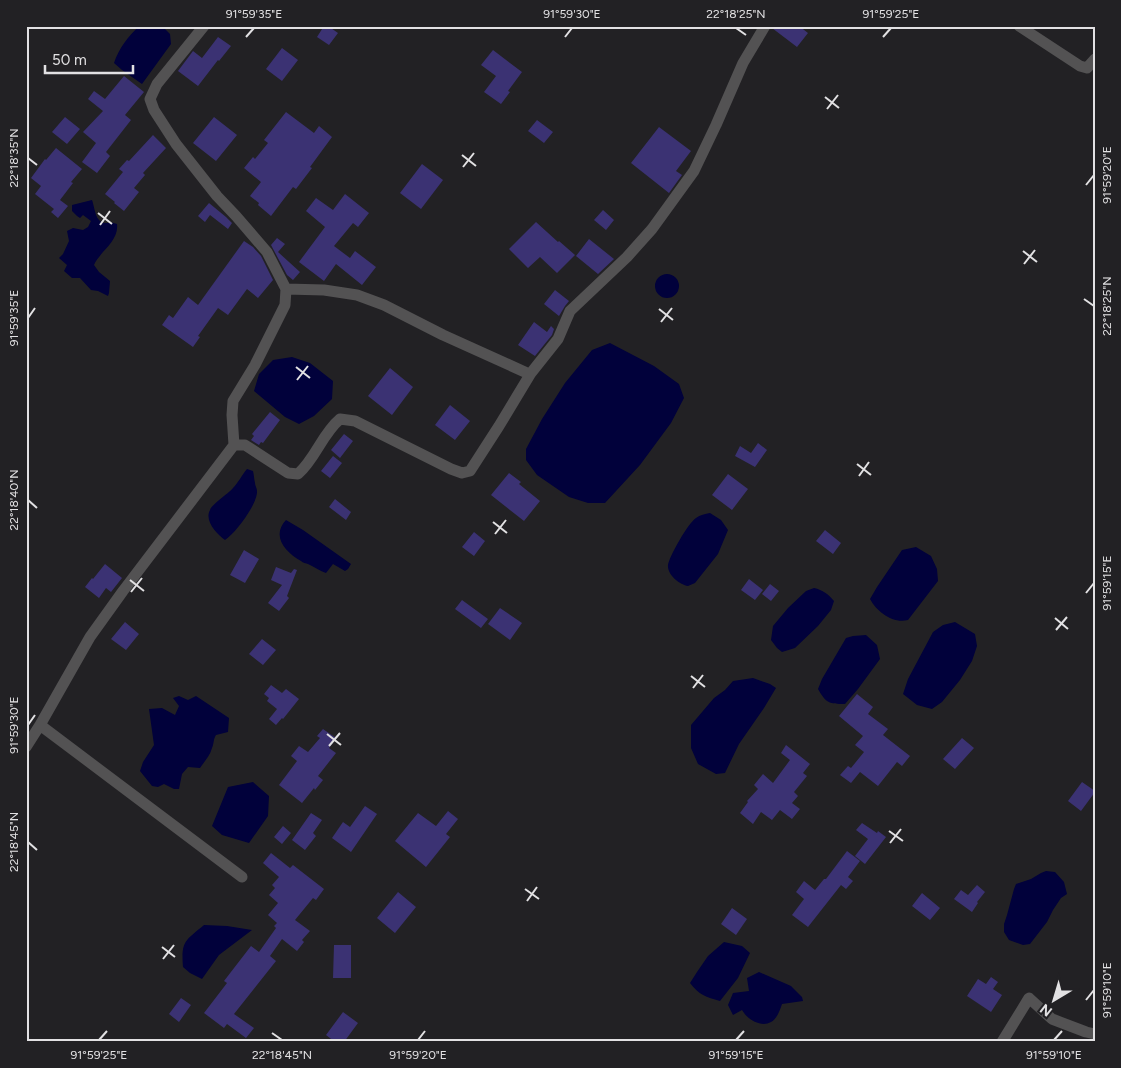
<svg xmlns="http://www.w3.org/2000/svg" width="1121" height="1068" viewBox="0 0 1121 1068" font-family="Figtree,sans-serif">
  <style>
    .water { fill: #01013b }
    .building { fill: #3b3273 }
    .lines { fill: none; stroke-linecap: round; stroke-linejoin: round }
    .minor { stroke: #535253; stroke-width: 11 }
    .ticks { fill: none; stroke: #e2e1e3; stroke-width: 2 }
    .neatline { fill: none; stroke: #e2e1e3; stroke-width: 2 }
    .ticks-label { font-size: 12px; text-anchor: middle; fill: #e2e1e3 }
  </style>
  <rect width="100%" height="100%" fill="#222124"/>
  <!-- water -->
  <path class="water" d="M139,26H162L170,34L171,44L142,84L122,70L114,63C119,48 128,37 139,26Z
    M92,200C95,208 95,222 105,223C110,223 112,222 117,224C119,242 100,251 94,265L99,272L110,281L109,293L108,296L98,291L91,290L80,278H72L64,271L67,265L59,258L63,254L69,241L67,231L73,228L83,230L88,227L91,221L83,215L80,218L77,216L72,211V205Z
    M655 286a12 12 0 1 1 24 0a12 12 0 1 1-24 0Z
    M610,343L654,366L679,384L684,398L671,423L640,465L605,503H588L569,497L537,475L526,460V449L542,419L565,383L592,350Z
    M292,357L310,363L333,381L332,399L314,416L299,424L285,417L254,391L259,374L273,360Z
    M247,469L253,471C254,475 254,479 255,483C255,486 257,488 257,491C258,503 236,533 225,540C217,534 204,521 210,510C212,504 228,494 233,488C238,483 242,475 247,469Z
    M710,513L721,520L728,530L718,554L695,583L688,586C680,585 667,575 668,565C669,557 688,523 696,518C700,515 705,514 710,513Z
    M286,520L303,530L351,564L348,569L345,571L333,564L326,573C320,571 315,567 308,564C306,563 303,563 301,561C285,552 271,536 286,520Z
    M916,547L931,556L937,569L938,581L908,620C893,624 877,612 870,599L877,587L902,550Z
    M814,588C823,590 828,594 834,601L831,610L818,626L795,648L782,652L777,648L771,640L773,626L788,608L806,591Z
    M955,622L975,634L977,646L972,661L960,680L942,702L932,709L917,705L903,694L908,679L933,632L943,625Z
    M866,635L877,645L880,659L858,689L845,704C829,704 826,703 818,689L822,679L846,638L853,636Z
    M753,678L770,684L776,688L764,708L739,744L725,773L716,774L698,764L691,748V725L714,698L725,690L733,681Z
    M179,696L188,700L196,696L229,718L228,732L216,735C213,740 214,744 212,748C210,756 204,762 200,768L188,767L182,774L179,789H174L164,784L158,787L152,786L140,771L143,762L154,745L149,709L162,708L175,715L179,706L173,698Z
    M253,782L269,796L268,816L249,843L222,835L212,826L228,787Z
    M1046,871L1055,872L1064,882L1067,894L1061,898L1053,910L1047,922L1030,944L1023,945L1009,940L1004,932V924L1007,915L1014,889L1016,884L1031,879L1041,873Z
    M204,925L227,926L252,930L219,955L202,979L190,973L183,967C181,941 185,941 204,925Z
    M724,942L742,946L750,953L738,978L720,1001C706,997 699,995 690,983L697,972L708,956Z
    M759,972L791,986L802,997L803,1001L782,1004C780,1010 777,1019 771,1022C761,1028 747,1019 742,1010L733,1015L728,1005L733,993L749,991L747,978Z"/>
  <!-- building -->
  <path class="building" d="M324,26H328L338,33L329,45L317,37Z
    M772,26H799L808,33L797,47L772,28Z
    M218,37L231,46L219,61L218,60L198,86L178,71L193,51L202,58Z
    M282,48L298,60L282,81L266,69Z
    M493,50L522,72L508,91L510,92L501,104L484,92L496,76L481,65Z
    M124,76L144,92L125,115L131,120L106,152L110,156L97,173L82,162L96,143L83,132L103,111L88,99L94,91L105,99Z
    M286,112L314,133L319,126L332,137L310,167L312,168L296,189L293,187L271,216L258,205L259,203L250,196L261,182L244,168L253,157L255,159L268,143L264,140Z
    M65,117L80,129L67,144L52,132Z
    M214,117L237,135L216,161L193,143Z
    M537,120L553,132L544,143L528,131Z
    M659,127L691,151L676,171L682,175L669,193L631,163Z
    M153,135L166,148L143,173L145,175L134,188L139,192L124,211L114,203L115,202L105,194L123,172L119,169L127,160L129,161Z
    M56,148L82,169L71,182L73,183L60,200L68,206L58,218L51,212L54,209L35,194L41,186L31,178L45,159L46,160Z
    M422,164L443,180L421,209L400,193Z
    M345,194L369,213L358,227L353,223L334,246L350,258L355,251L376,267L362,285L336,264L324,281L299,262L325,227L306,211L316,198L333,210Z
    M209,203L226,217L232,223L228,229L210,215L205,222L198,216Z
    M603,210L614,220L606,230L594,220Z
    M536,222L558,242L559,241L575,255L557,273L540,257L528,268L509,249Z
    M277,238L285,244L278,252L300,272L293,280L287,275L271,245Z
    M589,239L614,259L598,274L576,256Z
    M244,241L253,247L261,256L273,280L258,298L247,289L228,315L218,308L198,336L200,337L193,347L162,325L169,315L173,318L188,297L198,305Z
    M555,290L569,301L565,306L559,316L544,304Z
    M534,322L547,332L551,326L554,329L552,335L535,356L518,345Z
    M390,368L413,387L392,415L368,396Z
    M450,405L470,421L455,440L435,425Z
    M270,412L280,420L263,443L261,442L259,445L251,440L254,436L252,434Z
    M344,434L353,441L340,458L331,450Z
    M758,443L767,450L755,467L735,456L740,446L751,453Z
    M333,456L342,463L330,478L321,471Z
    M509,473L521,482L519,484L540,501L524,521L491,495Z
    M728,474L748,489L732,510L712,495Z
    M335,499L351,512L346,520L329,507Z
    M825,530L841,543L833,554L816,541Z
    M474,532L485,541L474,556L462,547Z
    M244,550L259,559L245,583L230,575Z
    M105,564L122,578L111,592L106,588L99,598L85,587L92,578L93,579Z
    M276,567L291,573L294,569L297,570L287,596L289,598L279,611L268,603L282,585L271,580Z
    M749,579L763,590L755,600L741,590Z
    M770,584L779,591L771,601L762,594Z
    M462,600L488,619L481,628L455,609Z
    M500,608L522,623L510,640L488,624Z
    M125,622L139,634L126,650L111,639Z
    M262,639L276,650L263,665L249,654Z
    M271,685L282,693L286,689L299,699L283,719L282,718L276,725L269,719L277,709L267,701L269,698L264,694Z
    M857,694L873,707L868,714L888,729L883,735L910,756L902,766L897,762L878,786L860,772L851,783L840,775L848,766L851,768L864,752L855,745L863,736L839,716Z
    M323,729L336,738L329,748L336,753L318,776L323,780L315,790L314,788L302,803L279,785L297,761L291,756L299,746L308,752L320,738L317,736Z
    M962,738L974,748L955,769L943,759Z
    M786,745L810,764L803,773L807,776L794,792L798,796L792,803L800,809L792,819L780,810L772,820L761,812L753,824L740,813L748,802L747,801L758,789L754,785L763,774L773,783L790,760L781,753Z
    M1082,782L1095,791V792L1081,811L1068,801Z
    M365,806L377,814L351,852L332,838L343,822L350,827Z
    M448,811L458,819L446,834L450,837L426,867L395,841L418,813L436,826Z
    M311,813L322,820L313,833L316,836L305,850L292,840Z
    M862,823L877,833L878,831L886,837L865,864L855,856L868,839L856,830Z
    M283,826L291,833L282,844L274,837Z
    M847,851L860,861L848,877L853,881L846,889L841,885L808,927L792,915L804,899L796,892L804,881L815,890L824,879H826Z
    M271,853L290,868L293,865L324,889L316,900L313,898L295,920L310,931L302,940L304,942L297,951L282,939L270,956L276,961L234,1014L254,1028L246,1038L227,1024L224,1028L204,1013L227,983L224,981L251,946L259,952L276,928L274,926L277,923L268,915L278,903L269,895L275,888L272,885L279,877L263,863Z
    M977,885L985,892L977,902L978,903L972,912L954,899L961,890L968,895Z
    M398,892L416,907L395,933L377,918Z
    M922,893L940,908L930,920L912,906Z
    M732,908L747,919L736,935L721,924Z
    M334,945H351V978H333Z
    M991,977L998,982L993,989L1002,995L991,1012L967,996L978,979L986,984Z
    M181,998L191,1005L179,1022L169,1014Z
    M343,1012L358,1023L344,1042H335L326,1035Z"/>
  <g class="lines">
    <!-- minor -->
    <path class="minor" d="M204,26L157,84L150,99L154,110L176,144L217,196L236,216L267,252L286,289L285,305L255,365L233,401L232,415L234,445
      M1019,26L1080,66L1087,68L1095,59
      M286,289L324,290L357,295L384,305L443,335L527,373H531
      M40,725L242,877
      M26,747L40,725L90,637L123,591L234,445H245L288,473L298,474C316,458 322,434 340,419L355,421L451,469L462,473L470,471L499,426L531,373L558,339L570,311L627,257L652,229L694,171L716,125L743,63L765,26
      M1002,1042L1029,998L1052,1019L1086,1032L1095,1034"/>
  </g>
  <!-- ticks -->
  <path class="ticks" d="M736,28L746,35M246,37L254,28M565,37L572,28M883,37L891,28M825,97L839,108M827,109L838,95M462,155L476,166M28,158L37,165M463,167L474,153M1086,185L1094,175M98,213L112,224M100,225L110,211M1023,251L1037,262M1024,264L1035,250M1084,299L1094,306M659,309L673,320M28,318L35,308M661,322L672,308M296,367L310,378M297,380L308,366M857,464L871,475M859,476L869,462M28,500L37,508M493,522L507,533M495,534L506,520M130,580L144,591M131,592L142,578M1086,593L1094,583M1055,618L1068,629M1056,630L1067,617M691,676L705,687M693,688L703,675M28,725L35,715M327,734L341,745M329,746L340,733M889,831L903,841M28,842L37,850M890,843L901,829M525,889L539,899M527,901L537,887M162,947L175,957M163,959L174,945M1086,1000L1094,990M272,1033L282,1040M99,1040L107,1031M418,1040L425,1031M736,1040L744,1031M1054,1040L1062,1031"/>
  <!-- border -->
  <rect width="1121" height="1068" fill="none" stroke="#222124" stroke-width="55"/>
  <!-- north arrow -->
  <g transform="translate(1054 1000) rotate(218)" stroke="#222124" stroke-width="4" paint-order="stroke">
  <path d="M0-4L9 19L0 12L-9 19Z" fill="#e2e1e3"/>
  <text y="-8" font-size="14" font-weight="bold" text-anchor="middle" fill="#e2e1e3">N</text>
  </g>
  <!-- scale -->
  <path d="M45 65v8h88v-8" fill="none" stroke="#e2e1e3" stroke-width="2.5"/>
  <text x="52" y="65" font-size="15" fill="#e2e1e3" stroke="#222124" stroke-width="4" paint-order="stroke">50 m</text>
  <rect x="28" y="28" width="1066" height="1012" class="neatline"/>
  <g class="ticks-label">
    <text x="254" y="18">91°59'35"E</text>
    <text x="572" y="18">91°59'30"E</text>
    <text x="736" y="18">22°18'25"N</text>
    <text x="891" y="18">91°59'25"E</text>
    <text transform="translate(14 158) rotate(-90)" y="4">22°18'35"N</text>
    <text transform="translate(1107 175) rotate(-90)" y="4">91°59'20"E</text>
    <text transform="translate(1107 306) rotate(-90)" y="4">22°18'25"N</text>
    <text transform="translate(14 318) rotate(-90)" y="4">91°59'35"E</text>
    <text transform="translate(14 500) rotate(-90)" y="4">22°18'40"N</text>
    <text transform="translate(1107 583) rotate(-90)" y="4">91°59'15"E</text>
    <text transform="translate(14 725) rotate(-90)" y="4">91°59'30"E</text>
    <text transform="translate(14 842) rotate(-90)" y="4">22°18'45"N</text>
    <text transform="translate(1107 990) rotate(-90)" y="4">91°59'10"E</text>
    <text x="99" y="1059">91°59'25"E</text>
    <text x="282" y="1059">22°18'45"N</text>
    <text x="418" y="1059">91°59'20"E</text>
    <text x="736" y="1059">91°59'15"E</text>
    <text x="1054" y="1059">91°59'10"E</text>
  </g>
</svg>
